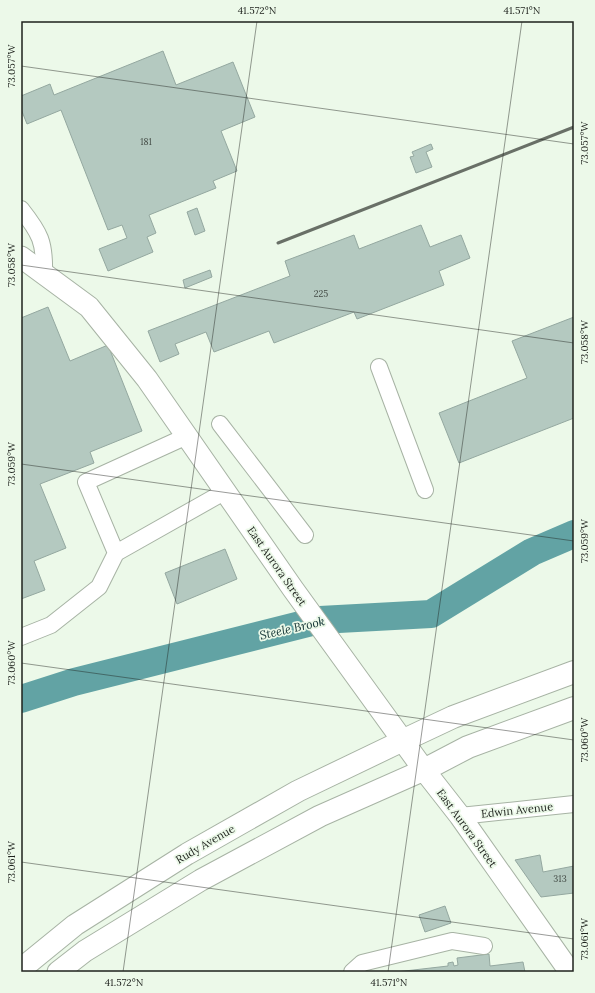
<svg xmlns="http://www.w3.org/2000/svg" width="595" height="993" viewBox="0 0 595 993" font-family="Lora,serif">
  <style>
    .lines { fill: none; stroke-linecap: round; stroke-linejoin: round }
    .river { stroke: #62a3a4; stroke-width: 28 }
    .building { fill: #b4c9c0; stroke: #94a8a0 }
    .minor-casing { stroke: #a7b3a4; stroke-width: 18 }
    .major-casing { stroke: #a7b3a4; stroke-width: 23 }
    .highway-casing { stroke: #a7b3a4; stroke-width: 24 }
    .minor { stroke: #fff; stroke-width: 16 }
    .major { stroke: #fff; stroke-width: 21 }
    .highway { stroke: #fff; stroke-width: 22 }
    .rail { stroke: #697067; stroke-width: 3 }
    .ticks { fill: none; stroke: #1e221d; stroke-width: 1; stroke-opacity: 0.45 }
    .labels { text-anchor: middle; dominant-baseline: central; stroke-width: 3.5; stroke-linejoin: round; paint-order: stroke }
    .number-label { font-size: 9px; fill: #444c46 }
    .street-label { font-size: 11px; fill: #1e221d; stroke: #ecf9e9 }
    .water-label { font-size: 12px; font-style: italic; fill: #103132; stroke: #ecf9e9 }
    .neatline { fill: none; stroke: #1e221d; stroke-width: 1.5 }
    .ticks-label { font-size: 10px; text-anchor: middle; fill: #1e221d }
  </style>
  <rect width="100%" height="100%" fill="#ecf9e9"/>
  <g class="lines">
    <!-- river -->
    <path class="river" d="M21,699L74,682L320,620L431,614L532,552L574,534"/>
  </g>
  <!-- building -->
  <path class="building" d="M163,51L176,85L233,62L255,117L221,131L237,171L213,181L216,188L149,215L156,233L147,237L153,252L108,271L99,249L127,238L122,225L108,230L61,110L27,124L21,109V96L50,84L54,95Z
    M431,144L433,149L426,152L432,167L416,173L410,157L414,156L412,152Z
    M197,208L205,231L195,235L187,212Z
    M421,225L430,247L461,235L470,258L439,271L444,285L357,319L354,312L274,343L269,331L214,352L206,332L175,344L179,354L160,362L148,331L290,276L285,261L354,235L359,249Z
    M210,270L212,277L185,288L183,280Z
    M48,307L70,361L108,345L142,431L90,452L94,463L40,484L66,548L34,561L45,590L21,599V318Z
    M574,317V418L459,463L439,413L527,378L512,341Z
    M225,549L237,579L177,604L165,573Z
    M540,855L543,872L574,866V893L541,897L515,860Z
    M445,906L451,923L425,932L419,915Z
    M489,954L490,966L523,962L525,972H396L448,966V963L453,962L454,966L458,965L457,958Z"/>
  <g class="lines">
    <!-- minor casing -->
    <g class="minor-casing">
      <path id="minor" d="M21,209C40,233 45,242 44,274
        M379,367L425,490
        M220,424L305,535
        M187,436L86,482L116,553L224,492
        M21,637L51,625L99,587L116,553
        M460,816L574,804
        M352,972L362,963L452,941L484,946"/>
    </g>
    <!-- major casing -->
    <g class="major-casing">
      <path id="major" d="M21,257L89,307L147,379L293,589L424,770L460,816L570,972
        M21,969L75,925L187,854L298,791L402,741
        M58,972L85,951L201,880L320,816L424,770"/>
    </g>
    <!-- highway casing -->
    <g class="highway-casing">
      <path id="highway" d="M402,741L453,717L574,672
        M424,770L468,747L574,708"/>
    </g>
    <!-- minor -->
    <use href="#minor" class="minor"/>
    <!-- major -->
    <use href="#major" class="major"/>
    <!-- highway -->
    <use href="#highway" class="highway"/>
    <!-- rail -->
    <path class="rail" d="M278,243L574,127"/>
  </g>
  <!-- ticks -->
  <path class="ticks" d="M21,66L574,144M21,265L574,343M21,464L574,541M21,663L574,740M21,862L574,939M123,972L257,21M388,972L522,21"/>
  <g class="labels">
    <!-- number labels -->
    <g class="number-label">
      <text x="146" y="141">181</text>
      <text x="321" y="293">225</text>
      <text x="560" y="878">313</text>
    </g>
    <!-- street labels -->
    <g class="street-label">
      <text transform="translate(277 566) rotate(55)">East Aurora Street</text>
      <text transform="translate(517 810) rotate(-6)">Edwin Avenue</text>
      <text transform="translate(467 828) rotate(54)">East Aurora Street</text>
      <text transform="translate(205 844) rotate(-30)">Rudy Avenue</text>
    </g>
    <!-- water labels -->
    <g class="water-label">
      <text transform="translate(292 628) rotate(-13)">Steele Brook</text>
    </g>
  </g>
  <!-- border -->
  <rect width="595" height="993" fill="none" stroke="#ecf9e9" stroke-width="44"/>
  <rect x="22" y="22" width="551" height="949" class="neatline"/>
  <g class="ticks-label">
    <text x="257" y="14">41.572°N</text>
    <text x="522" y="14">41.571°N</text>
    <text transform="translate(11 66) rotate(-90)" y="4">73.057°W</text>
    <text transform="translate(584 143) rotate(-90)" y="4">73.057°W</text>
    <text transform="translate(11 265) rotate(-90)" y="4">73.058°W</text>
    <text transform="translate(584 342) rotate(-90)" y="4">73.058°W</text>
    <text transform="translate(11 464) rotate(-90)" y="4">73.059°W</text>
    <text transform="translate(584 541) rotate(-90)" y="4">73.059°W</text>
    <text transform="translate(11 663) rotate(-90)" y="4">73.060°W</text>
    <text transform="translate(584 740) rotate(-90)" y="4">73.060°W</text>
    <text transform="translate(11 862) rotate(-90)" y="4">73.061°W</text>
    <text transform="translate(584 939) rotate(-90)" y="4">73.061°W</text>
    <text x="124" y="986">41.572°N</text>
    <text x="389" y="986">41.571°N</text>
  </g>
</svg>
